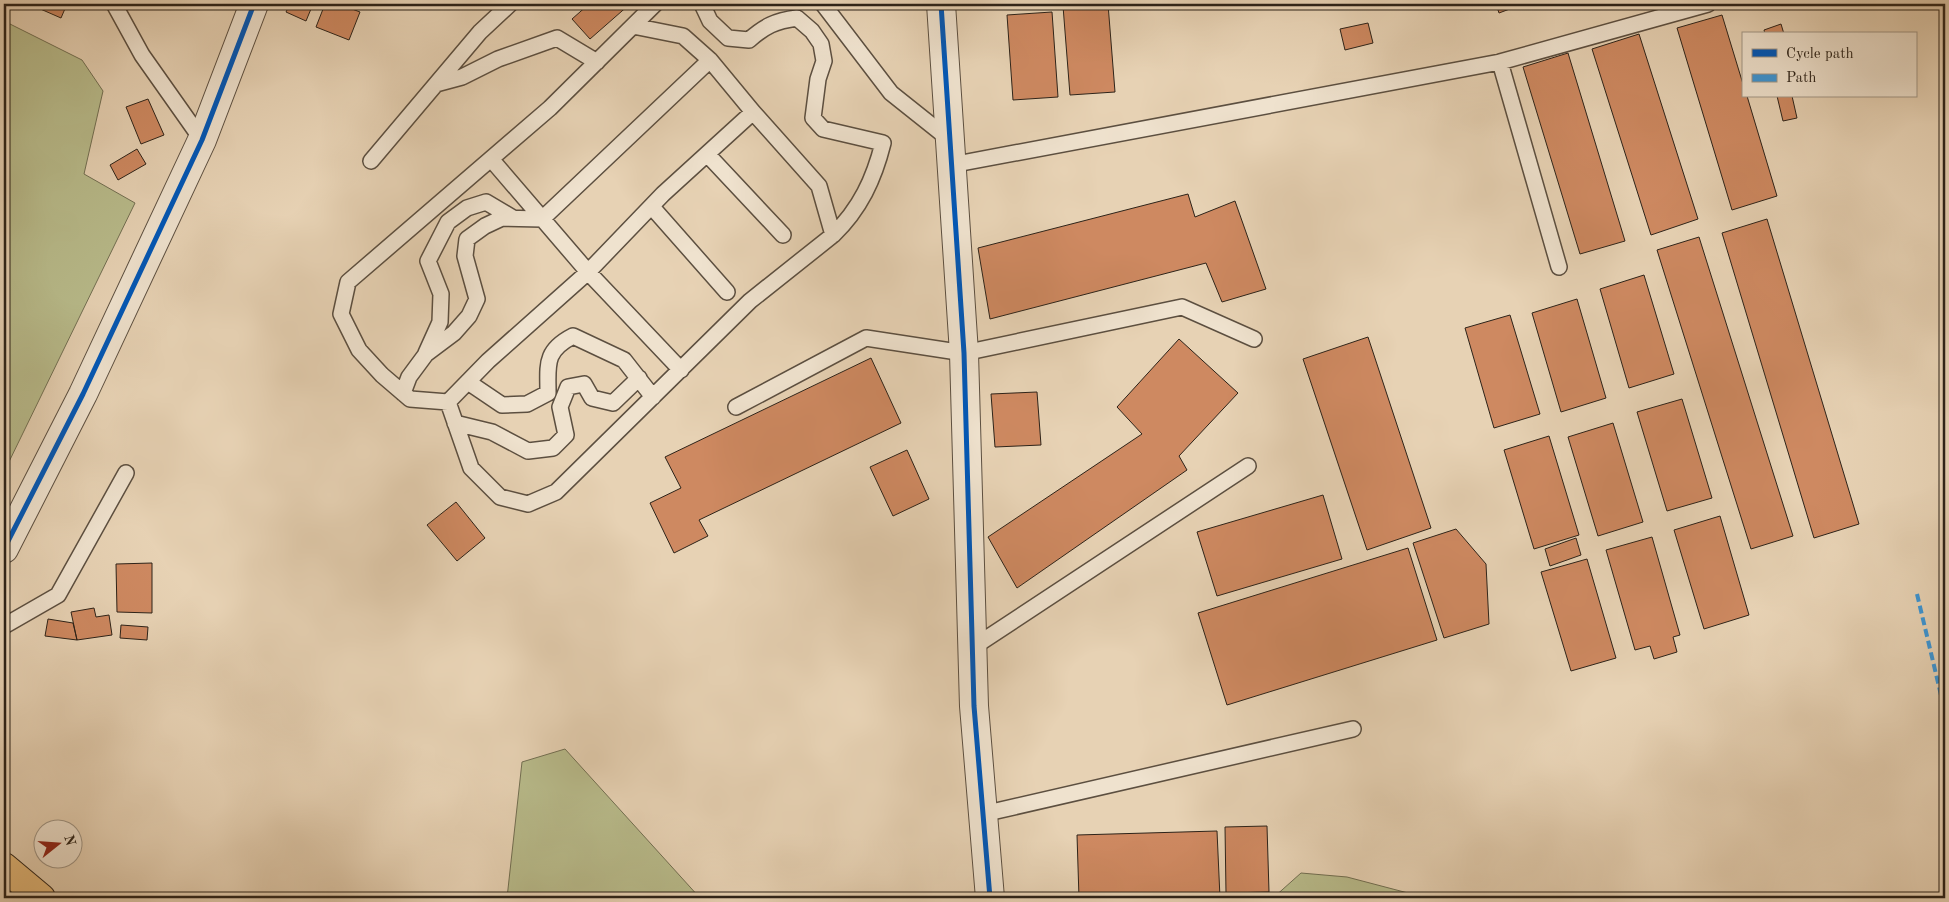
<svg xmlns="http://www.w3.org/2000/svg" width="1949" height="902" viewBox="0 0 1949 902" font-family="'Old Standard TT',serif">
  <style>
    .green { fill: #b8bb8b; stroke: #726f52 }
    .building { fill: #ce8961; stroke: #2d2319 }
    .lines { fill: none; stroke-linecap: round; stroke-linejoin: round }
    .service-casing { stroke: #5c4f40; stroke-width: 18 }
    .tertiary-casing { stroke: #5c4f40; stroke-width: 30 }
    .primary-casing { stroke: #2d2319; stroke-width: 30 }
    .service { stroke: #efe2ce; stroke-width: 15 }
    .tertiary { stroke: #efe2ce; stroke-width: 28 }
    .primary { stroke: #e4b97a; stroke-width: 28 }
    .quiet { stroke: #3c95d4; stroke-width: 4; stroke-dasharray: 8 4; stroke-linecap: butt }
    .cycleway-casing { stroke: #efe2ce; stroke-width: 8 }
    .cycleway { stroke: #0057b8; stroke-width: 5 }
  </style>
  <rect width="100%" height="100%" fill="#e7d2b4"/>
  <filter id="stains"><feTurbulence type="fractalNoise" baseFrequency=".004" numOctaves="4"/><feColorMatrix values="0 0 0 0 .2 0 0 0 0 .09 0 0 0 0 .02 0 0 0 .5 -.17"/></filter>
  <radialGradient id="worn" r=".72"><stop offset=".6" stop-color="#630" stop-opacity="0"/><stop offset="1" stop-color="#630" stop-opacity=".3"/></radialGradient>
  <!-- green -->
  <path class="green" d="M4,21L82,60L103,91L84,174L135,203L4,472Z
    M565,749L700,898H507L522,762Z
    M1301,873L1347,877L1427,898H1273Z"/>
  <!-- building -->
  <path class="building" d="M29,4H67L61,18Z
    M290,4H313L306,21L286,12Z
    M325,4H339L360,12L349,40L316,27Z
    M589,4H630L590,39L572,19Z
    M1089,4H1108L1115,92L1070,95L1063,6Z
    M1496,4H1523L1499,13Z
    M1052,12L1058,97L1013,100L1007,15Z
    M1722,15L1743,84V96H1747L1777,196L1732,210L1677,28Z
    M1368,23L1373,43L1345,50L1340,29Z
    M1781,24L1784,34H1765L1764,30Z
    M1639,34L1698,219L1651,235L1592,49Z
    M1568,53L1625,241L1580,254L1523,67Z
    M1777,96H1792L1797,118L1783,121Z
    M148,99L164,135L141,144L126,107Z
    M137,149L146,164L118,180L110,165Z
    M1188,194L1195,217L1235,201L1266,289L1222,302L1206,263L990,319L978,248Z
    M1767,219L1859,524L1814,538L1722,233Z
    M1699,237L1793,536L1751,549L1657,250Z
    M1644,275L1674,374L1629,388L1600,289Z
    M1577,299L1606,398L1561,412L1532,313Z
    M1510,315L1540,414L1494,428L1465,328Z
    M1368,337L1431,528L1367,550L1303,359Z
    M1179,339L1238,393L1179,456L1187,470L1017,588L988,537L1142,434L1117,407Z
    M871,358L901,423L699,520L708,536L674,553L650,503L681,488L665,457Z
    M1037,392L1041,445L995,447L991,394Z
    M1682,399L1712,498L1667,511L1637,412Z
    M1613,423L1643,522L1598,536L1568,437Z
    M1549,436L1579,535L1534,549L1504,450Z
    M907,450L929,499L893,516L870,467Z
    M1323,495L1342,559L1217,596L1197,532Z
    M456,502L485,538L457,561L427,525Z
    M1720,516L1749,615L1704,629L1674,530Z
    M1456,529L1486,564L1489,624L1444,638L1413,543Z
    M1652,537L1680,635L1673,637L1677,652L1654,659L1650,646L1635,650L1606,550Z
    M1576,538L1581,555L1550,566L1545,549Z
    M1408,548L1437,640L1227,705L1198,613Z
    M1587,559L1616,658L1571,671L1541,572Z
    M152,563V613L117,612L116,564Z
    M94,608L96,617L109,615L112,635L77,640L71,612Z
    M48,619L73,623L77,640L45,636Z
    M121,625L148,627L147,640L120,638Z
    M1267,826L1269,892L1226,893L1225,827Z
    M1217,831L1220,898H1079L1077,835Z"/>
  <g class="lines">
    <!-- service casing -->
    <g class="service-casing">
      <path id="service" d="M114,4L142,55L202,140
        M702,4L710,21L728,38L749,40C765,26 775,21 797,18L812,31L821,44L824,61L818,79L813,118L823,129L883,143C874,179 860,209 833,235
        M823,4L891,93L950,140
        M633,26L683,36L710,60L753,112
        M1500,62L1559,267
        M436,84L462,77L498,59L557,38L597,62
        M753,112L819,186L833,235L750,301L556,492L528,504L500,497L471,468L448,402L488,361L588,272L663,194Z
        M707,154L783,235
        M491,159L588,272L681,370
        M371,161L480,32L510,4
        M951,165L1500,62L1708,4
        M652,207L727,292
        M426,353L440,322L441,294L428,261L448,222L467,208L486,202L513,218
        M468,382L502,405L527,404L548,393C548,365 544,351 573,336L624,360L653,397
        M403,393L409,377L426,354L454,333L469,316L477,299L465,256L467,239L485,226L502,218L542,219L710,60
        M448,402L410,399L382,375L359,350L341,314L348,282L550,108L655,4
        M736,407L866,338L964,353L1182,307L1254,339
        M455,423L492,432L528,451L553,448L566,435L560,407L568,387L584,384L592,398L613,403L639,378
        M4,626L58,595L126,473
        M972,648L1248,466
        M983,814L1353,729"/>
    </g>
    <!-- tertiary casing -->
    <g class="tertiary-casing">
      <path id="tertiary" d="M941,4L964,353L974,706L990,898
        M4,549L83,394L202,140L254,4"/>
    </g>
    <!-- primary casing -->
    <g class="primary-casing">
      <path id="primary" d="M4,867L41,898"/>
    </g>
    <!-- service -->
    <use href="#service" class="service"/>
    <!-- tertiary -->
    <use href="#tertiary" class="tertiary"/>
    <!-- primary -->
    <use href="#primary" class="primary"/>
    <!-- quiet -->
    <path class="quiet" d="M1917,594L1945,712"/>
    <!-- cycleway casing -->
    <g class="cycleway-casing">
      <path id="cycleway" d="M941,4L964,353L974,706L990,898
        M4,549L83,394L202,140L254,4"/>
    </g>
    <!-- cycleway -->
    <use href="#cycleway" class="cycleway"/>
  </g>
  <!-- margin -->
  <rect width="1949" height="902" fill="none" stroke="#e7d2b4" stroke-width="20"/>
  <rect x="5" y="5" width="1939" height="892" fill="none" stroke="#2d2319" stroke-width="2.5"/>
  <rect x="10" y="10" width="1929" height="882" fill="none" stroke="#2d2319"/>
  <!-- legend -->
  <rect x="1742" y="32" width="175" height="65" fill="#efe2ce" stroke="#a19686"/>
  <rect x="1752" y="49" width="25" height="8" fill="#0057b8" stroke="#a19686"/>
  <text x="1786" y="58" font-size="15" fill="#2d2319">Cycle path</text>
  <rect x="1752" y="74" width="25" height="8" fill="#3c95d4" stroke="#a19686"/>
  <text x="1786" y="82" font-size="15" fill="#2d2319">Path</text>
  <!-- north arrow -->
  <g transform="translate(58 844) rotate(73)"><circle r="24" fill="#efe2ce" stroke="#a19686"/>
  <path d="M0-4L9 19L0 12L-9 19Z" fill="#8f2418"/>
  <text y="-8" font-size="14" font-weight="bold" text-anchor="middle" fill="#2d2319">N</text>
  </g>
  <rect width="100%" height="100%" filter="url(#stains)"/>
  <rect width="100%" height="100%" fill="url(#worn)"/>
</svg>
